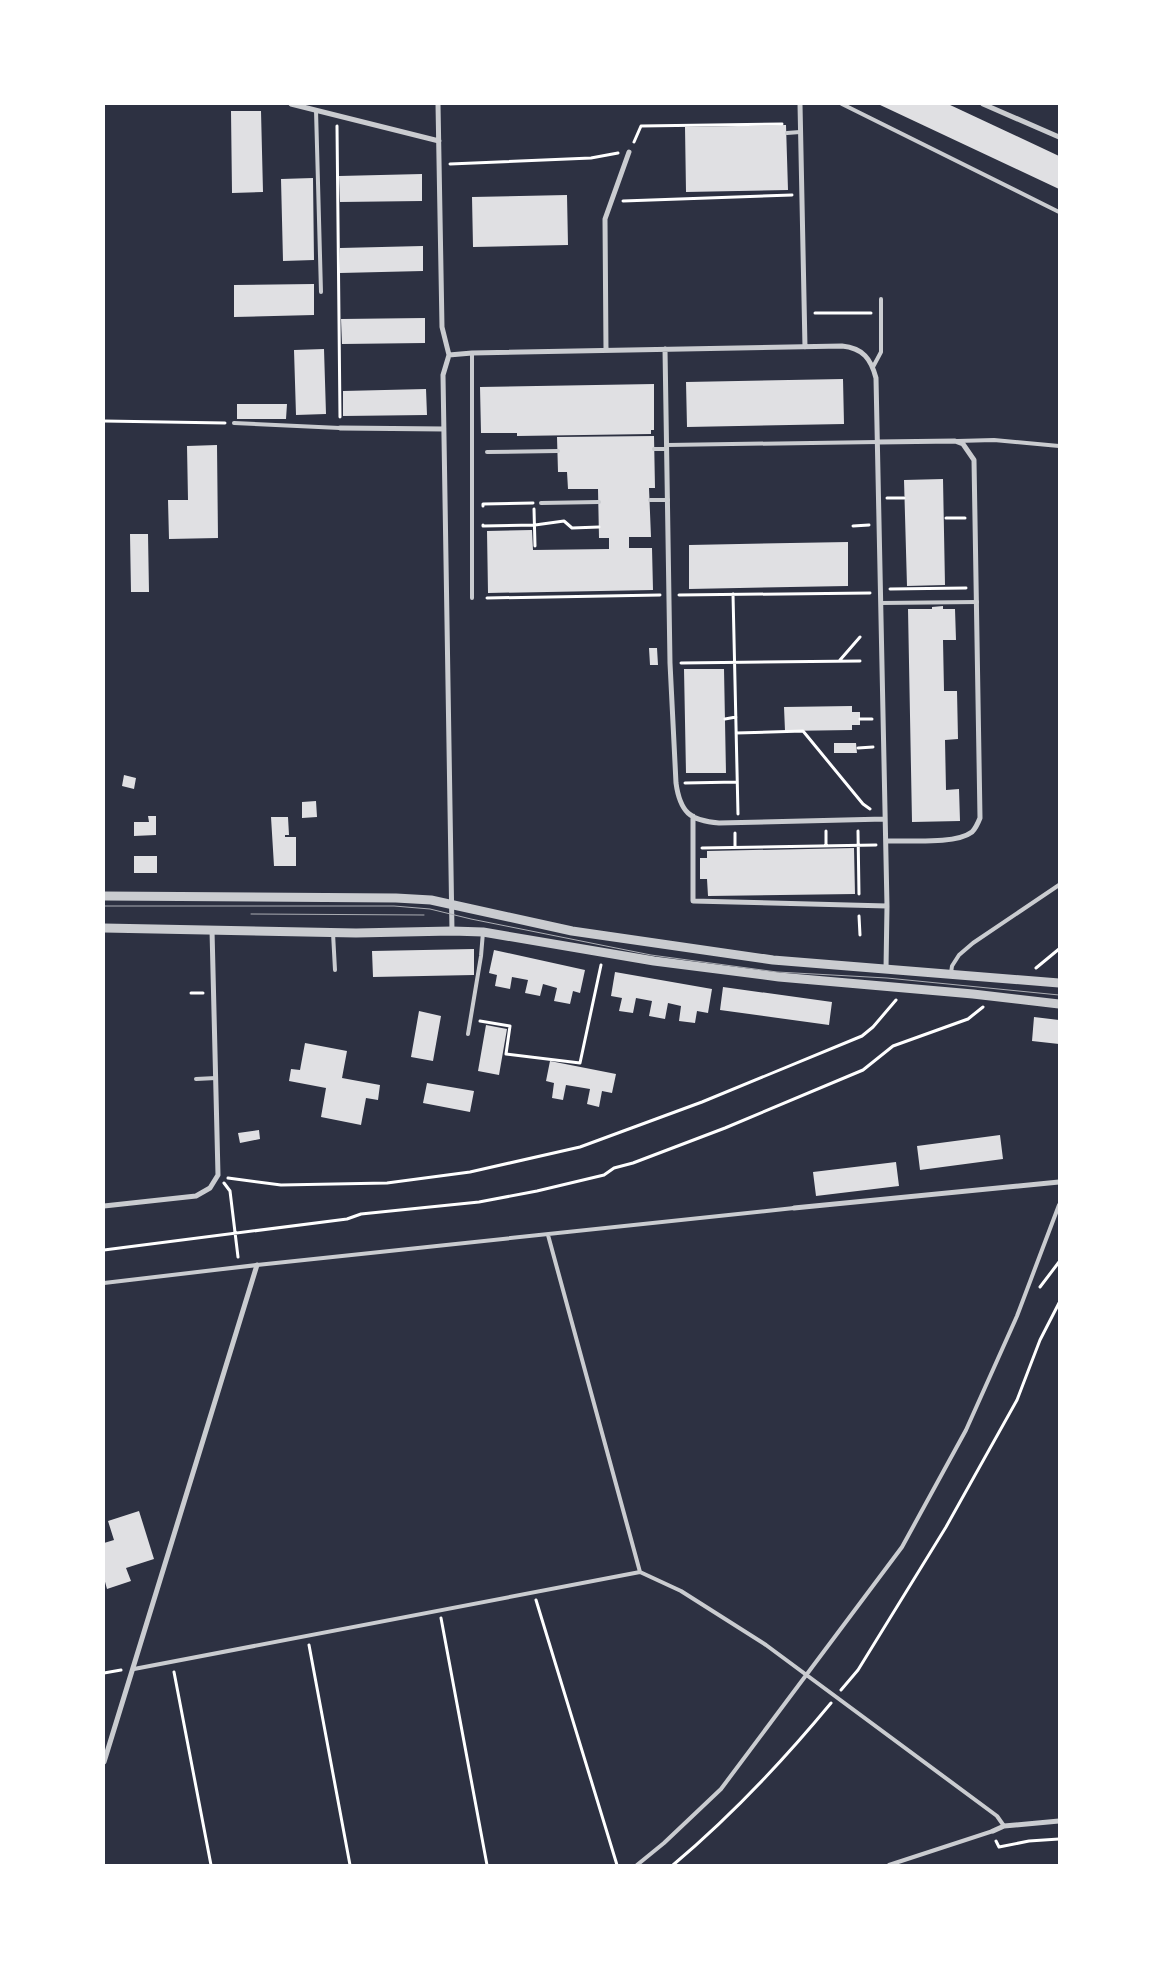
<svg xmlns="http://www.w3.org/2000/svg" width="1163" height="1969" viewBox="0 0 1163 1969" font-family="'Noto Sans',sans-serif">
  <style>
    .building { fill: #e0e0e3 }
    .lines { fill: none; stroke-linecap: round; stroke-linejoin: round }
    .path { stroke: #fff; stroke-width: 3 }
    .service { stroke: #caccd0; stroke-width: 4 }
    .minor { stroke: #caccd0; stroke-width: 5 }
    .tertiary { stroke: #caccd0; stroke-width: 9 }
    .tram { stroke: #abadb3; stroke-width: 1 }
  </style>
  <rect width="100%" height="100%" fill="#2d3142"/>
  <!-- building -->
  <path class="building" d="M878,104H948L1059,156V189Z
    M231,111H261L263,192L232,193Z
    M786,125L788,190L686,192L685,127Z
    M422,174V201L340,202L339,176Z
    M313,178L314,260L283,261L281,179Z
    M567,195L568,245L473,247L472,197Z
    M423,246V271L340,273V248Z
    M314,284V315L234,317V285Z
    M425,318V343L342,344L341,319Z
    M324,349L326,414L296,415L294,350Z
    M843,379L844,424L687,427L686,382Z
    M654,384V430H651V434L517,436V433H481L480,387Z
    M426,389L427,415L343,416V391Z
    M237,404H287L286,419H237Z
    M654,436L655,488H649L651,537H629V548H652L653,590L488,593L487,531L532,530L533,550L609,549V538H599L598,489H568L567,472H558L557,437Z
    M217,445L218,538L169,539L168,500H188L187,446Z
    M943,479L945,585L907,586L904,480Z
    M130,534H148L149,592H131Z
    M848,542V586L689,589V545Z
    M943,606V609H955L956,640H943L944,691H957L958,739L945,740L946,790L959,789L960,821L912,822L908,609H932V607Z
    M649,648H657L658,665H650Z
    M684,669H724L726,773H686Z
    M852,706V712H860V725H852V730L785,731L784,707Z
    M834,743H856L857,753H834Z
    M124,775L136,778L134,789L122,786Z
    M316,801L317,817L302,818V802Z
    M148,816H156V835L134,836V822H149Z
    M271,817H288L289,835H285V837H296V866H274Z
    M854,848L855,894L708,896L707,879H700V858H707V851Z
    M134,856H157V873H134Z
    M474,949V975L373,977L372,951Z
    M494,950L585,970L580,993L573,991L570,1004L554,1001L557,988L543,984L540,996L525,993L528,980L512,977L510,989L495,986L497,975L489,973Z
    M615,972L712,989L708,1013L697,1011L695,1023L679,1021L681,1006L668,1003L665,1019L649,1016L652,1001L636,998L633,1013L619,1011L622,998L611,996Z
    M723,987L832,1002L829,1025L720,1010Z
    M419,1011L441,1016L433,1061L411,1057Z
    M1034,1017L1059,1020V1044L1032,1041Z
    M486,1025L507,1029L499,1075L478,1071Z
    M305,1043L347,1051L342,1078L380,1085L378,1100L366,1098L361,1125L321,1117L326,1088L289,1081L291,1069L300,1070Z
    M550,1061L616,1074L612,1093L602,1091L599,1107L587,1104L590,1089L566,1085L563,1100L552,1098L554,1083L546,1081Z
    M427,1083L474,1091L470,1112L423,1103Z
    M259,1130L260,1139L240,1143L238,1133Z
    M1000,1135L1003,1159L920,1170L917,1146Z
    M896,1162L899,1186L816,1196L813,1172Z
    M139,1511L154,1559L126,1568L131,1581L107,1589L104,1578V1543L114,1540L108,1521Z"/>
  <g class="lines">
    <!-- path -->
    <path class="path" d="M337,126L340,417
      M634,142L641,126L782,124
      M450,164L591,158L618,153
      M623,201L792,195
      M815,313H871
      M104,421L225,423
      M887,498H904
      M483,506V504L533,503
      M534,509L535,546
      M946,518H965
      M483,525V526L535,525L564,521L572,528L599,527
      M853,526L869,525
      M890,589L966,588
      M733,594L738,814
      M679,595L870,593
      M487,598L660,595
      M840,660L860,637
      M681,663L860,661
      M725,719L736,717
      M860,719H872
      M736,733L803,731L863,804L870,809
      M858,748L873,747
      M685,783L737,782
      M826,831V846
      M858,831L859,894
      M735,833V847
      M702,848L876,845
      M859,916L860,935
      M1036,968L1059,949
      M191,993H203
      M480,1021L510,1026L506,1054L580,1063L601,965
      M228,1178L281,1185L387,1183L470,1172L580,1147L702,1102L862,1036L873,1027L896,1000
      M224,1183L230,1191L238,1257
      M104,1250L347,1219L361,1214L479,1202L537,1191L604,1175L614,1168L633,1163L725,1128L863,1070L893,1046L968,1019L983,1007
      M1040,1287L1059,1262
      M536,1600L617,1865
      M441,1618L487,1865
      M309,1645L350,1865
      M174,1672L211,1865
      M104,1673L121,1670
      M841,1690L858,1670L946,1527L1017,1400L1040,1340L1059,1303
      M996,1841L999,1847L1029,1841L1059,1839
      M673,1865C730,1817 783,1761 831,1703"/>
    <!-- service -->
    <path class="service" d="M842,104L1059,212
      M316,110L321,292
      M787,133L800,132
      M472,353V598
      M873,367L881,352V299
      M234,423L340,428
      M957,441L994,440L1059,446
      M667,445L878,442
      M654,449H667
      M487,452L558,451
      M650,500H668
      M541,503L599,502
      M881,603L977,602
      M333,933L335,970
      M951,973L952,966L959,955L973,943L1059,885
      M468,1034L481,956L483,932
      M196,1079L216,1078
      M548,1235L640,1572
      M104,1283L257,1265L794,1208
      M134,1669L640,1572L681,1591L766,1645L997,1816L1004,1826
      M637,1865L664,1843L721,1789L902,1547L966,1430L1017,1316L1059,1205
      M889,1865L993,1831"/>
    <!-- minor -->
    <path class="minor" d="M291,104L439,141
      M438,104L442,327L449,355L443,375L452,931
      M800,104L805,347
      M983,104L1059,137
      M665,349L670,663L676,783C680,812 690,821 719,823L885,819
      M606,350L605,219L629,152
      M449,355L472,353L842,346C863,348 871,359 876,378L887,906L886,969
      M340,428L444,429
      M878,442L955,441L963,444L974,460L980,818C978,823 976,828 972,832C955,845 907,840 886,841
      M693,816V901L887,906
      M104,1206L196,1196L210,1188L218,1175L212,930
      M794,1208L1059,1182
      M104,1762L257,1265
      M993,1831L1004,1826L1059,1821"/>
    <!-- tertiary -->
    <path class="tertiary" d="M104,896L396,898L431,900L572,931L773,960L1059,983
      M104,928L356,933L452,931L483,932L654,961L779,977L973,994L1059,1004"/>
    <!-- tram -->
    <path class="tram" d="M104,906H394L430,909L471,919L651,955L777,972L887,978L1059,995
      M251,914L424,915"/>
  </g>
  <!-- border -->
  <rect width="1163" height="1969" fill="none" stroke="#ffffff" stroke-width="210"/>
</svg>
